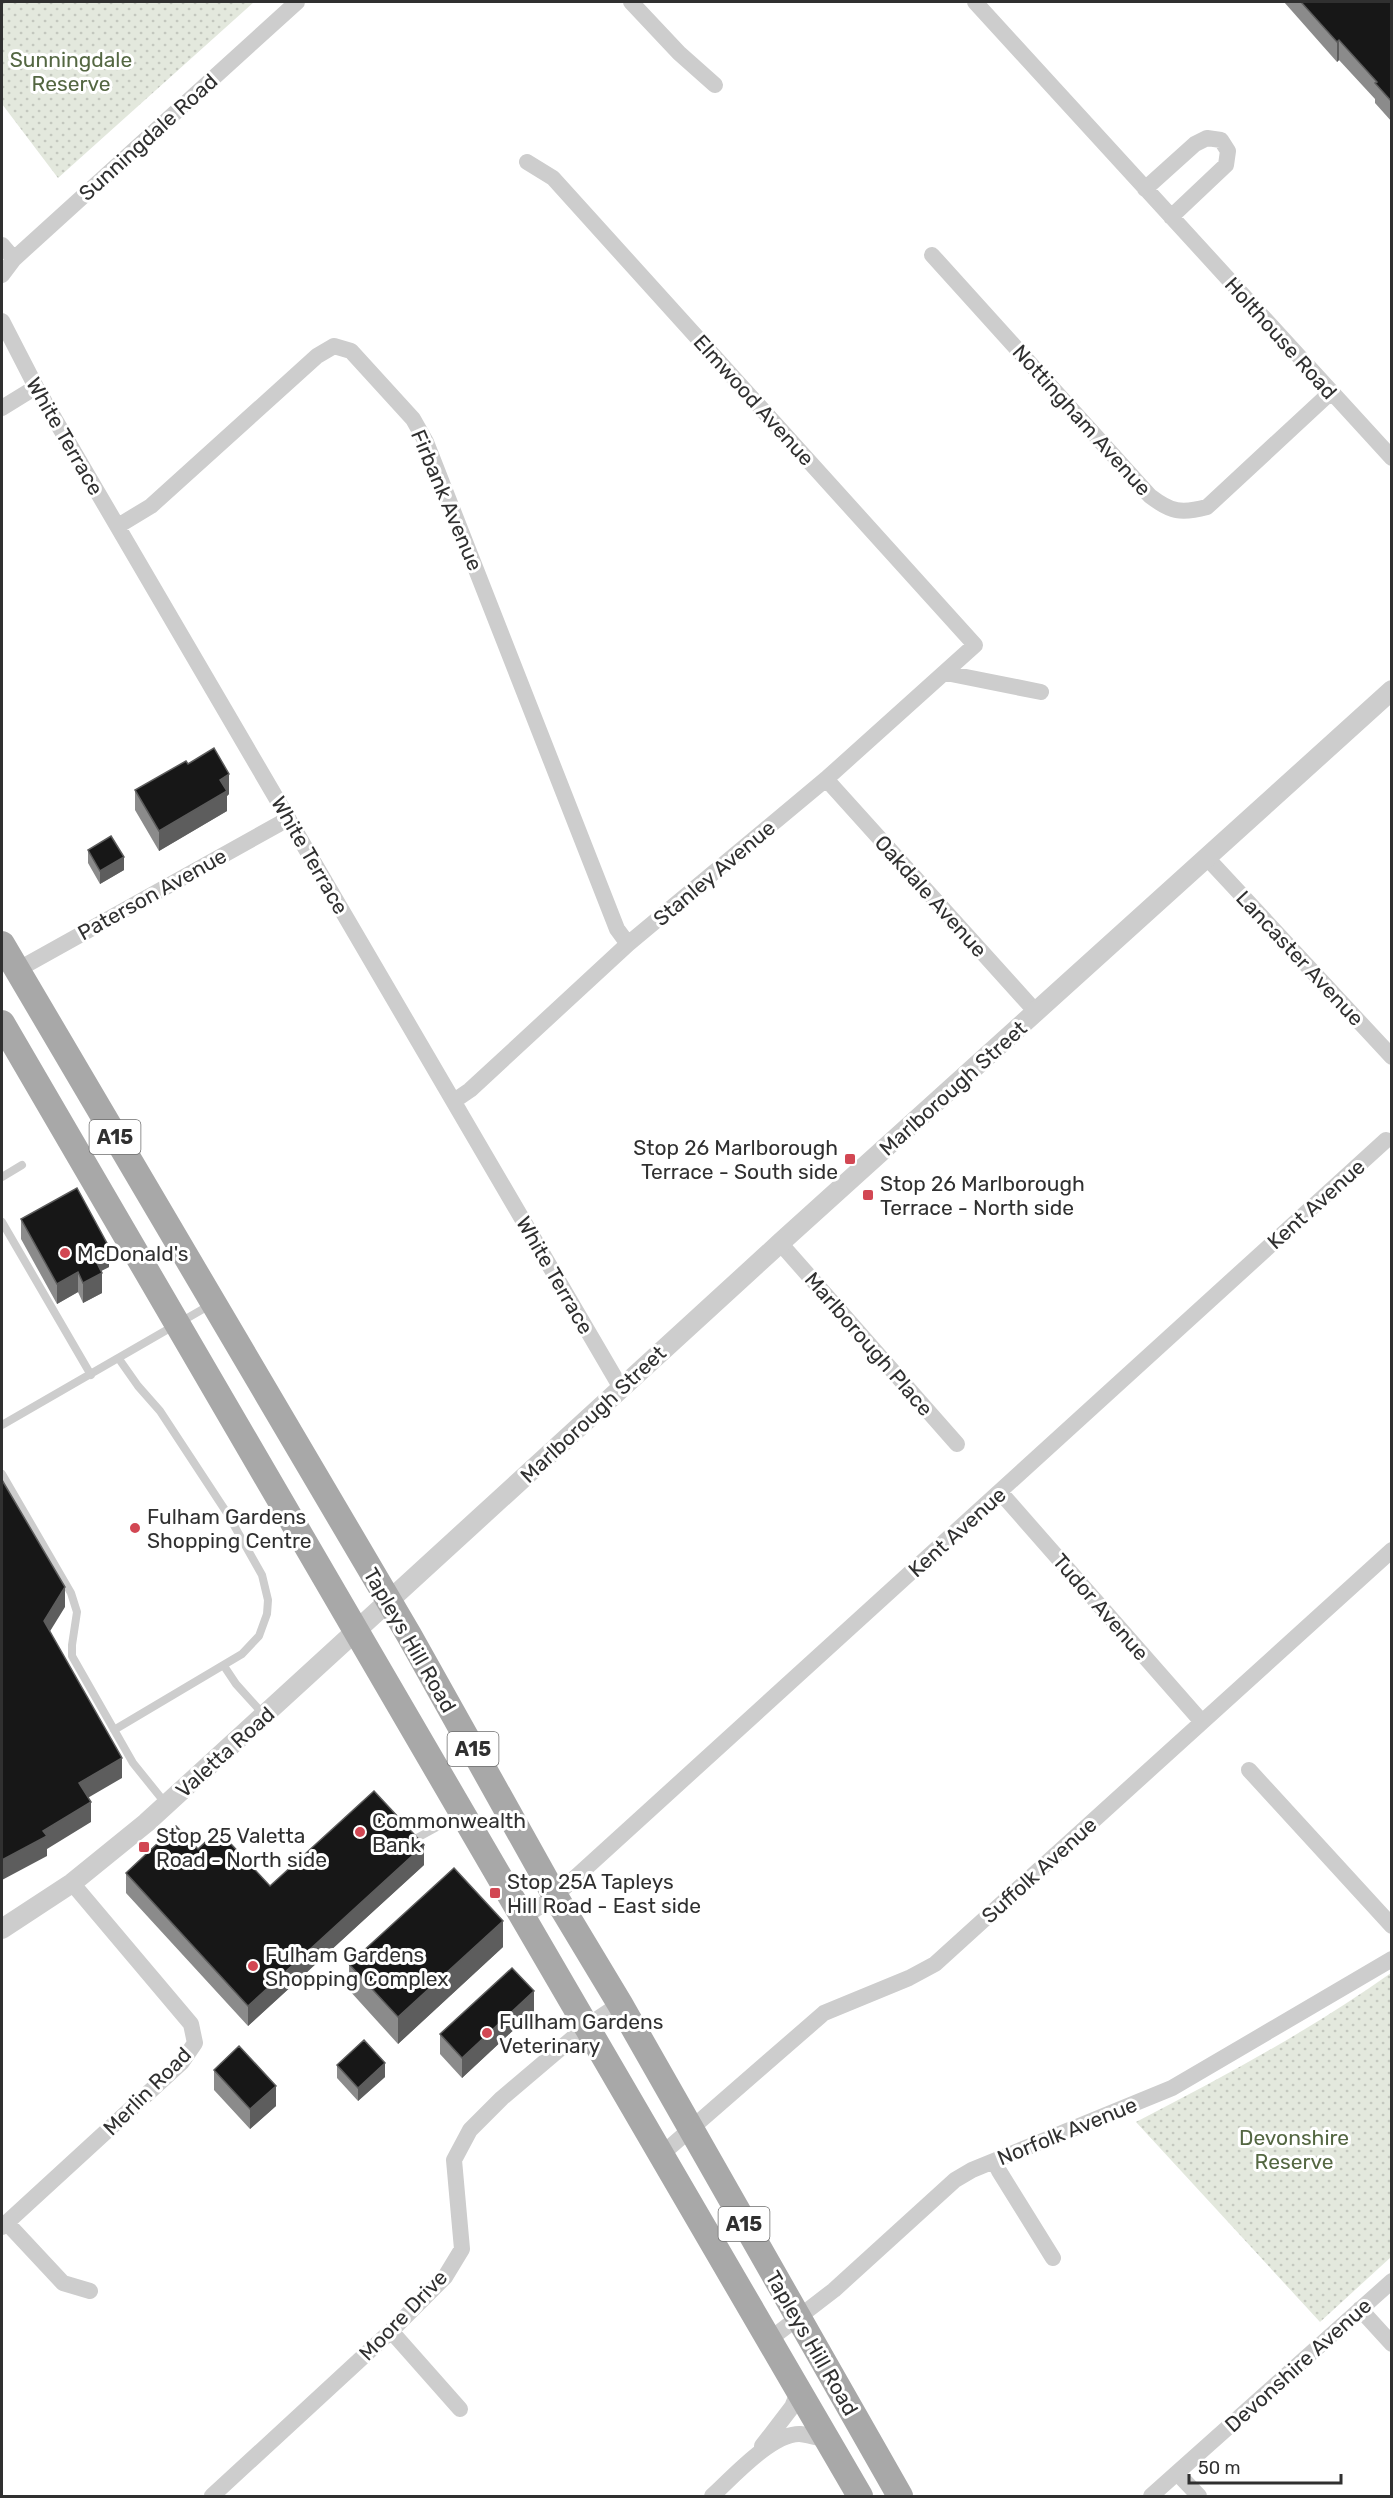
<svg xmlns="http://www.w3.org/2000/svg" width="1393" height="2498" viewBox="0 0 1393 2498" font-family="Rubik,sans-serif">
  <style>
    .park { fill: url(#park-dots) }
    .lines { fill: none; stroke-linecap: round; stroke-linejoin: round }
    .service { stroke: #cdcdcd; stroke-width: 8 }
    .minor { stroke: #cdcdcd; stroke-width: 16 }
    .tertiary { stroke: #cdcdcd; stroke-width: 20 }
    .primary { stroke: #a8a8a8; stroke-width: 26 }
    .wall { fill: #8b8b8b }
    .shaded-wall { fill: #5d5d5d }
    .building { fill: #171717; stroke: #5d5d5d; stroke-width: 1.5 }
    .poi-dot { fill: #d24753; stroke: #fff; stroke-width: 2 }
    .labels { text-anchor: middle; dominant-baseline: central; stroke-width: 6; stroke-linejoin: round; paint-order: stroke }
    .shield { fill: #fff; stroke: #6e6e6e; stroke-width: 1.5 }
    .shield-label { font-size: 20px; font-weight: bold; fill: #303030 }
    .park-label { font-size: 21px; fill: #546742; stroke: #fff }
    .street-label { font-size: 21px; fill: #303030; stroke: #fff }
    .poi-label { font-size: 21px; fill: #303030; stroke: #fff; text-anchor: start }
  </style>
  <defs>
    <pattern id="park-dots" width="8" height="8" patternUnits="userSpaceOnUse" patternTransform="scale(1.5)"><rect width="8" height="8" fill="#e3e8dd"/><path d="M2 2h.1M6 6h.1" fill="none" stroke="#c3c7be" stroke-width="1.8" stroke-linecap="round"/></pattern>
  </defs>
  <rect width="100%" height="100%" fill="#fff"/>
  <!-- park -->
  <path class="park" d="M2,2H254L58,178L2,104Z
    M1391,1973V2257L1320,2322L1136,2122C1224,2077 1310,2030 1391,1973Z"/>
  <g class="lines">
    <!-- service -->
    <path class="service" d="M2,1177L22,1165
      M2,1222L91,1375
      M2,1425L210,1305
      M2,1474L71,1593L77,1612L72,1645V1656L133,1763L166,1804
      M224,1666L236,1684L264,1715
      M114,1730L242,1654L259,1636L267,1614L268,1600L262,1575L227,1513L160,1411L138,1386L119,1359
      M417,1838L459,1815"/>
    <!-- minor -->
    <path class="minor" d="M631,2L679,53L715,85
      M975,2L1392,458
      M1145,189L1195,144L1207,138L1221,140L1228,151L1226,165L1171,217
      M2,245L14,259
      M932,255L1150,496C1171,512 1181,514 1207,507L1330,393
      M2,275L14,259L297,2
      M2,321L36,387L621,1388
      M2,408L36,387
      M118,526L151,506L317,356L334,346L351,351L413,419L426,442L617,929L628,944
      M946,673L1041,692
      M826,779L1037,1013
      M1208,859L1392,1057
      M17,970L288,819
      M454,1101L470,1090L628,944L826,779L975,645L553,178L527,162
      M780,1243L957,1444
      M1000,1492L1202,1722
      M1249,1770L1392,1926
      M523,1918L555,1896L1386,1140
      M662,2154L824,2013L909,1978L935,1964L1392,1550
      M994,2161L999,2171L1053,2258
      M7,2223L63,2283L90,2291
      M2,2227L182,2062L195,2043L191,2024L72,1883
      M1360,2309L1392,2344
      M391,2331L460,2409
      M769,2340L834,2290L955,2180L972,2170L1172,2088L1392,1959
      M762,2446L792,2407L799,2390
      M1177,2473L1199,2496
      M212,2496L391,2331L445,2277L462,2249L454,2160L470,2130L502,2098L587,2026L620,2004
      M712,2496C732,2478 772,2433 800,2434C809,2435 819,2438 828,2440
      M1151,2496L1392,2281"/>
    <!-- tertiary -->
    <path class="tertiary" d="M2,1929L72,1883L146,1823L780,1243L1392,690"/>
    <!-- primary -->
    <path class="primary" d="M2,944L409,1635L555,1896L620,2004L900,2496
      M2,1023L860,2496"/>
  </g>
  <!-- wall -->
  <path class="wall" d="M1284,2H1392V122L1375,103V99L1339,60L1337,62Z
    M188,764L229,794L227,796V811L159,851L135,810V790Z
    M88,850L124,870L100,884L88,863Z
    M21,1219L109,1267L101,1271L102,1293L83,1303L78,1292L57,1304L21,1239Z
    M198,1849L270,1886L424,1865L248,2026L126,1893V1873Z
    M503,1947L398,2044L349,1990V1964Z
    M534,2011L462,2078L440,2054V2034Z
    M337,2065L385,2077L358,2101L337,2078Z
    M214,2070L276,2106L250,2129L214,2090Z"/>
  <!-- shaded-wall -->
  <path class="shaded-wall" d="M1339,40V60L1337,62V42Z
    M229,774V794L227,796V811L159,851V831L220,780Z
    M124,857V870L100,884V871Z
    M109,1247V1267L93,1275V1255Z
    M78,1272V1292L57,1304V1284Z
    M102,1273V1293L83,1303V1283Z
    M65,1587V1607L44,1641V1621Z
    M122,1758V1778L79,1803V1783Z
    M91,1802V1822L47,1849V1856L2,1880V1890V1860L43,1831Z
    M424,1845V1865L248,2026V2006Z
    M503,1921V1947L398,2044V2017Z
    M534,1991V2011L462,2078V2058Z
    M385,2063V2077L358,2101V2088Z
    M276,2086V2106L250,2129V2109Z"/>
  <!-- building -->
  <path class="building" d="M1301,2H1392V102L1375,83L1377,82L1339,40L1337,42Z
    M214,748L229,774L220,780L227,791L159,831L135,790L186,761L188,764Z
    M111,836L124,857L100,871L88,850Z
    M77,1188L109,1247L93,1255L102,1273L83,1283L78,1272L57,1284L21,1219Z
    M2,1480L65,1587L44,1621L122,1758L79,1783L91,1802L43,1831L47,1836L2,1860Z
    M374,1791L424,1845L248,2006L126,1873L176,1826L198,1849L218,1830L270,1886Z
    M454,1868L503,1921L398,2017L349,1964Z
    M512,1968L534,1991L462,2058L440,2034Z
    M364,2040L385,2063L358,2088L337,2065Z
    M239,2046L276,2086L250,2109L214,2070Z"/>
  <!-- markers -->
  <g class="poi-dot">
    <rect x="844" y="1153" width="12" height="12" rx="3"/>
    <rect x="862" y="1189" width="12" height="12" rx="3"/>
    <circle cx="65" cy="1253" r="6"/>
    <circle cx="135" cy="1528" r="6"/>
    <circle cx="360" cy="1832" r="6"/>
    <rect x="138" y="1841" width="12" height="12" rx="3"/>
    <rect x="489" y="1887" width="12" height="12" rx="3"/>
    <circle cx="253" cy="1966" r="6"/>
    <circle cx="487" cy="2033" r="6"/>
  </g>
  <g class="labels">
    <!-- shield labels -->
    <g class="shield">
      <rect x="89.5" y="1120" width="51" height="34" rx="4.5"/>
      <rect x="447.5" y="1732" width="51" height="34" rx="4.5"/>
      <rect x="718.5" y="2207" width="51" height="34" rx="4.5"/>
    </g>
    <g class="shield-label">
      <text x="115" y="1137">A15</text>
      <text x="473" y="1749">A15</text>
      <text x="744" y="2224">A15</text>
    </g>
    <!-- park labels -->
    <g class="park-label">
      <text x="71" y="59">Sunningdale<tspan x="71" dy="24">Reserve</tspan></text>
      <text x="1294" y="2137">Devonshire<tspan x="1294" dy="24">Reserve</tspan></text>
    </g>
    <!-- street labels -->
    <g class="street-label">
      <text transform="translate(148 137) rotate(-42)">Sunningdale Road</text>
      <text transform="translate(1281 338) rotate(48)">Holthouse Road</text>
      <text transform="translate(754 400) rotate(48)">Elmwood Avenue</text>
      <text transform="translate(1082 420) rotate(48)">Nottingham Avenue</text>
      <text transform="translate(65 436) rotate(60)">White Terrace</text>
      <text transform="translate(447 500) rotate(67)">Firbank Avenue</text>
      <text transform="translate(310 855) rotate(60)">White Terrace</text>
      <text transform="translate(714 873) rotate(-40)">Stanley Avenue</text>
      <text transform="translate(152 894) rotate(-29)">Paterson Avenue</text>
      <text transform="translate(931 896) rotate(48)">Oakdale Avenue</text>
      <text transform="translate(1300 958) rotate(47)">Lancaster Avenue</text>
      <text transform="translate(953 1088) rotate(-42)">Marlborough Street</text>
      <text transform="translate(1316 1204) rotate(-42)">Kent Avenue</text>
      <text transform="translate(555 1275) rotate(60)">White Terrace</text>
      <text transform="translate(869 1344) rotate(49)">Marlborough Place</text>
      <text transform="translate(593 1414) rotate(-43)">Marlborough Street</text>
      <text transform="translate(957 1532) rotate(-42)">Kent Avenue</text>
      <text transform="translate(1101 1607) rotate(49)">Tudor Avenue</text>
      <text transform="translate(410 1640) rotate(60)">Tapleys Hill Road</text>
      <text transform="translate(225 1752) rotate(-42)">Valetta Road</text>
      <text transform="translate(1039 1870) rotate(-42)">Suffolk Avenue</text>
      <text transform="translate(147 2091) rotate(-45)">Merlin Road</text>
      <text transform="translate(1067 2131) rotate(-22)">Norfolk Avenue</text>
      <text transform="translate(403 2315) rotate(-46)">Moore Drive</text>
      <text transform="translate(812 2343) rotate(60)">Tapleys Hill Road</text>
      <text transform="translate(1298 2365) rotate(-42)">Devonshire Avenue</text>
    </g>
    <!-- poi labels -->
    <g class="poi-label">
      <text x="838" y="1147" text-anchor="end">Stop 26 Marlborough<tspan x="838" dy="24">Terrace - South side</tspan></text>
      <text x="880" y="1183">Stop 26 Marlborough<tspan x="880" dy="24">Terrace - North side</tspan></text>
      <text x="77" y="1253">McDonald's</text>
      <text x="147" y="1516">Fulham Gardens<tspan x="147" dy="24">Shopping Centre</tspan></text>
      <text x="372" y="1820">Commonwealth<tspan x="372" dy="24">Bank</tspan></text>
      <text x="156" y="1835">Stop 25 Valetta<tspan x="156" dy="24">Road - North side</tspan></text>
      <text x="507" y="1881">Stop 25A Tapleys<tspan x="507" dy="24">Hill Road - East side</tspan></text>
      <text x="265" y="1954">Fulham Gardens<tspan x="265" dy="24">Shopping Complex</tspan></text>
      <text x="499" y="2021">Fullham Gardens<tspan x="499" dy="24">Veterinary</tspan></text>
    </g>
  </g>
  <!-- border -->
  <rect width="1393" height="2498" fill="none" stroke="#303030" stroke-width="6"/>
  <!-- scale -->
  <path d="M1189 2474v9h152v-9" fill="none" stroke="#303030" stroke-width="3"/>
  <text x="1198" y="2474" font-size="18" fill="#303030" stroke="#ffffff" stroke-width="4.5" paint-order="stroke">50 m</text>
</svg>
